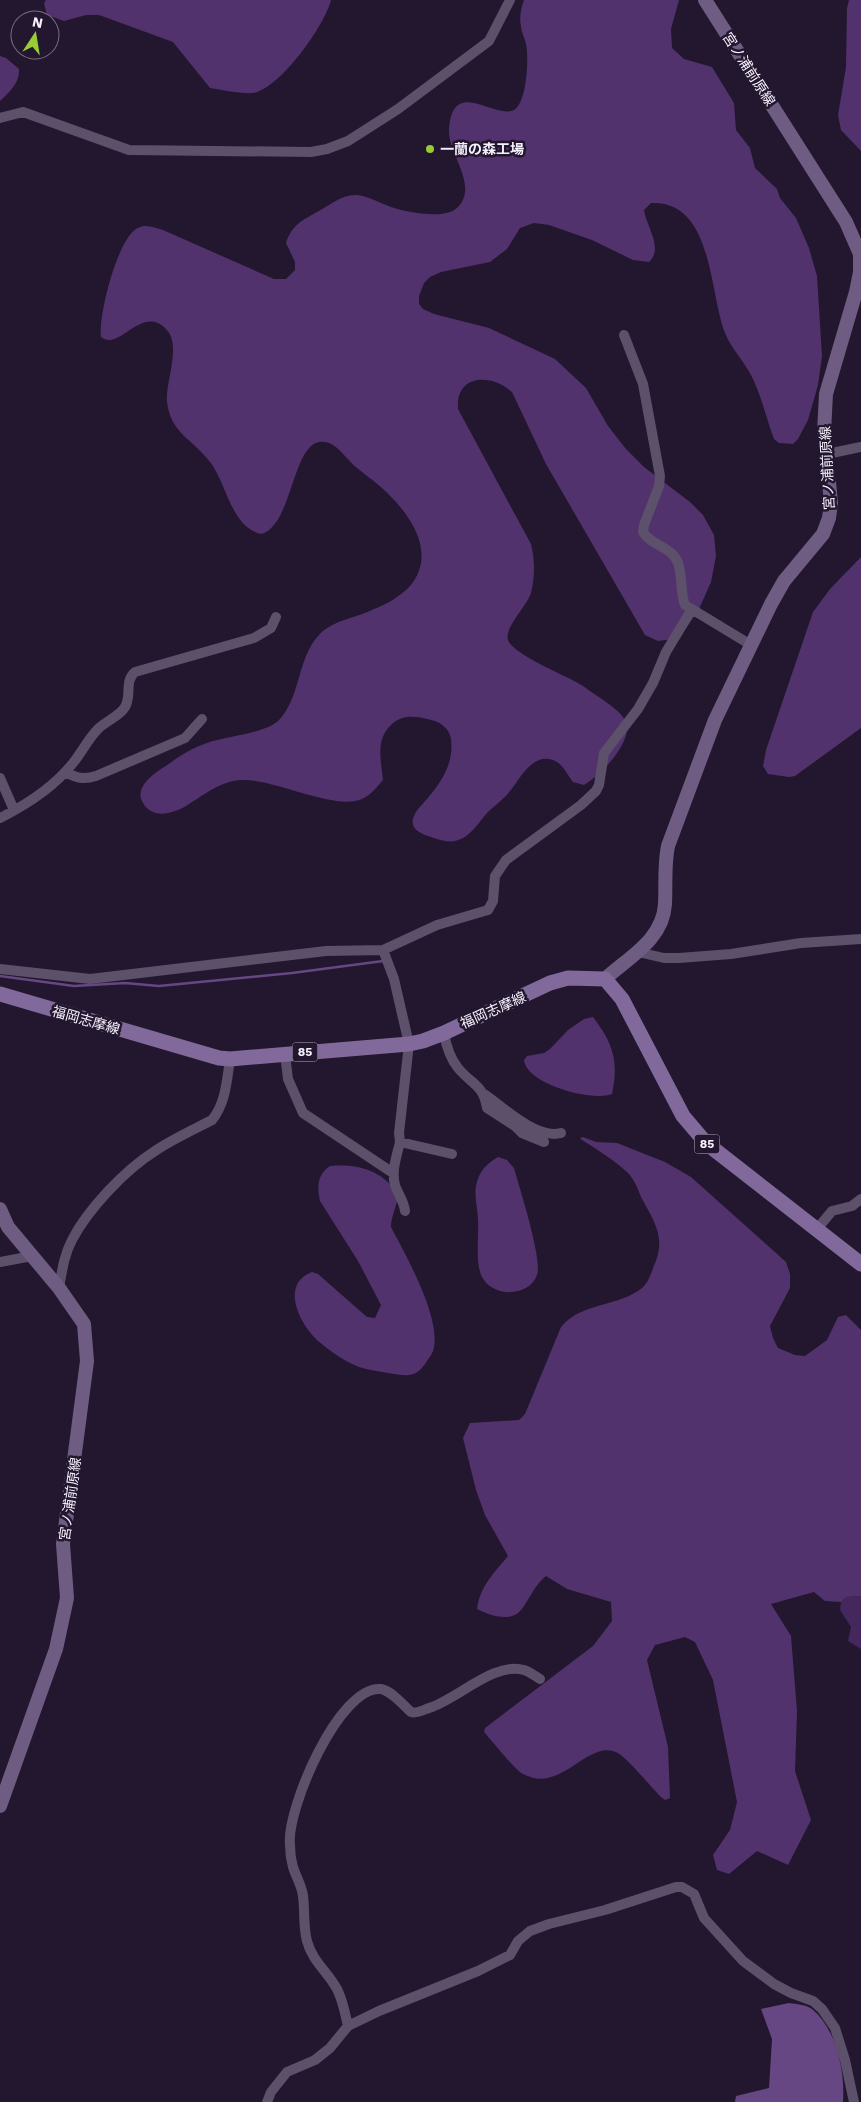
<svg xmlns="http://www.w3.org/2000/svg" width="861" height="2102" viewBox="0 0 861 2102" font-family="'Work Sans','Noto Sans JP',sans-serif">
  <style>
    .green { fill: #44275d }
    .forest { fill: #51326d }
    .water { fill: #664784 }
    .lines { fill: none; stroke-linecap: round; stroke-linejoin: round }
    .stream { stroke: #664784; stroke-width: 2.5 }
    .street { stroke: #5c506a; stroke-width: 10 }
    .secondary { stroke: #6f5c83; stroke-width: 14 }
    .primary { stroke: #82699c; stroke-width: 15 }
    .poi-dot { fill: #99cb35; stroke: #22172e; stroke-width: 2 }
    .labels { text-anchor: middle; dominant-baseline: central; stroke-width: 5; stroke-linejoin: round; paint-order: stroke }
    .shield { fill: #22172e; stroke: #b7b0c0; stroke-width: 1 }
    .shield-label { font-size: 12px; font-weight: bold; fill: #f7f1fe }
    .street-label { font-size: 14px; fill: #f7f1fe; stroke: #22172e }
    .poi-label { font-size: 14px; font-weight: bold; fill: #f7f1fe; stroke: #22172e; text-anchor: start }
  </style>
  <rect width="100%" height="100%" fill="#22172e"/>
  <!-- green -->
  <path class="green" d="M861,1596V1649L848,1641L851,1627L840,1610L841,1602L846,1597Z"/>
  <!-- forest -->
  <path class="forest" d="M46,0H331C325,25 280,89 253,93C240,94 223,90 210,88L173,42L99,15H86L64,21L47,15L44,3Z
    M524,0H679L671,29L672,48L684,59L712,67L734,103L736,130L750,148L755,168L777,189L780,198L796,218L809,248L817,276L822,356L818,385L808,420L798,439L793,444L779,443L774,439C766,418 761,394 751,375C743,360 731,348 725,333C709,292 713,200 651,203L644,210C646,226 664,248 649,262L633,260L592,240L549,225L534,223L520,228L507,249L490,262L441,272L430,277L424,283L419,296V304L423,309L434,314L489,328L555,359L586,388L608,426L626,449L644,467L690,502L703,515L714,535L716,556L711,582L699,609L686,628L673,639L658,641L645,635L546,464L512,392C492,373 455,374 458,409L531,544C535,561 535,576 531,593C527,606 504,628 508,640C513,655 568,676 583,686C589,690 595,695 602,699C624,715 636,723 619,750C611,763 597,777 584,785L573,782C567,774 562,763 553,760C532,753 520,779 510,791C504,799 495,805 488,812C478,823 470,838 455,841C445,843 435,838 425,835C418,832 411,828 413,819C415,811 421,806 426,800C441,783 454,764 451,739C449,727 439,721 427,719C414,716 403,715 392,724C375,739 381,760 383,780C376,788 371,795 362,799C335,811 275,779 242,780C222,780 202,796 186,806C172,814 151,820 142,801C140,797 140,792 142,788C147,777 160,770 170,763C181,755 194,747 207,743C226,736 265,734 279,720C301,697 297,658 319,635C332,620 357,618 374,609C387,604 401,596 410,586C441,549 403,505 375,482C368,477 362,472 356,467C345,458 335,439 319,442C292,447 292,526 261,534C231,527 227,484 210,462C193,439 171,434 167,402C165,381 183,344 165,328C141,305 119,352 101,337C98,317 118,233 140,227C147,224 156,228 163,230L274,279H286L295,270V262L286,243C292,225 301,221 317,212C329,206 341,195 355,195C366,195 380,203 391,207C406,212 444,220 457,208C480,186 447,153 449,129C453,76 495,120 514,110C527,103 529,57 526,44C525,38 521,32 521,26C519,18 521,8 524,0Z
    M849,0H861V151L841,130L838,115L846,67L847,8Z
    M0,56L6,58L19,69C20,82 10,92 0,101Z
    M861,557V728L795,776L789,777L768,774L763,766L766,750L813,612L830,589Z
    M593,1017C613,1043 619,1061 612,1094C592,1102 526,1084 524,1060L527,1056L544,1053L550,1049L568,1030L584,1019Z
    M583,1137L596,1142L617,1143L665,1162L691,1177L786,1262L790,1274V1288L770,1326L773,1338L778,1348L795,1355L805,1356L827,1340L838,1317L846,1315L861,1330V1596L846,1597L841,1602L825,1601L814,1592L771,1604L791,1636L797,1711L795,1771L811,1820L788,1865L757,1851L729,1874L717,1870L713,1855L730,1830L737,1802L713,1680L695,1642L685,1637L655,1645L647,1660L668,1747L670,1798L665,1800L661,1797C652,1788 628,1759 618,1753C588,1737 562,1795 523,1774C515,1770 492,1741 484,1732L485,1728L593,1646L612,1621L611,1602L567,1589L546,1576C533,1586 527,1606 518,1613C506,1622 487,1614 477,1609C480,1586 494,1573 508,1556L485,1515L476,1490L463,1438L470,1423L519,1420L525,1414L561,1327C581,1302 619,1307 642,1288C648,1283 651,1274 653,1268C667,1238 655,1223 641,1197C638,1189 634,1179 628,1173C614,1160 598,1150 582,1140L580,1138Z
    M498,1157L507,1160L514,1168C519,1186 543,1261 537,1275C529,1297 493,1298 482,1277C475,1264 479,1235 478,1220C478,1208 473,1194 477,1182C480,1170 488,1163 498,1157Z
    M330,1166C354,1164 375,1168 392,1186C395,1189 398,1191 398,1196C397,1206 391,1216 391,1227C405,1254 443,1320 433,1351C432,1354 429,1358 427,1361C416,1379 407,1376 388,1373C379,1371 368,1370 359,1367C344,1361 328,1350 317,1340C299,1323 280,1284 312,1272L318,1274L367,1317L375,1318L381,1305L358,1261L320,1201C317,1187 317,1175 330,1166Z"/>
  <!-- water -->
  <path class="water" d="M789,2003C796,2004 807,2005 812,2009C837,2030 845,2071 843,2102H735L736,2096L769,2088L772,2039L761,2009Z"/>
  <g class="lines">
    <!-- stream -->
    <path class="stream" d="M0,976L74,986L125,983L159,986L292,973L383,961"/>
    <!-- street -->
    <path class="street" d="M0,118L23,112L129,150L311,152L327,149L348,141L398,109L489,41L510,0
      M624,335L643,384L660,476L659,486L644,525L643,532C650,544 665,545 674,556C684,568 679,590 685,605L751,645
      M827,454L861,447
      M65,772C77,778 83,780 96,776L185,738L202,719
      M0,778L14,810
      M0,818C26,805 55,786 73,763C82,752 88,739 98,729C106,721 120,716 125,707C132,696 124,681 135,672L254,638L271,628L276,617
      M383,950L394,979L409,1044L399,1133L400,1142L452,1154
      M638,952L664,958H679L731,954L801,943L861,939
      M0,969L90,979L326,951L383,950L437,925L488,910L493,901L495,876L506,860L581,805L596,791L599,785L604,753L638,709L653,683L666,652L692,609
      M444,1033C446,1045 450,1058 458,1068C472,1085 483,1084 487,1108L515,1126L522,1133L544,1142
      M285,1054L288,1079L303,1113L393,1173
      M484,1094C503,1107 537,1140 561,1133
      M400,1142C397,1155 391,1171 395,1185C398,1194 404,1201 405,1211
      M817,1229L832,1211L852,1206L861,1199
      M0,1262L32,1256
      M59,1288C62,1271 64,1255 72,1240C88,1209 125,1170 155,1151C173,1139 193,1130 212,1120C226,1103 227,1079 230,1059
      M348,2026C345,2013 343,2001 337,1989C328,1972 312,1961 307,1941C303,1927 305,1910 303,1896C302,1886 296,1877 293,1867C291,1860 290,1852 290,1845C286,1810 339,1685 381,1689C392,1691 403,1705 411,1712C417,1714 423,1710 429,1708C456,1700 495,1661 524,1670C530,1672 535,1676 540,1679
      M267,2102L271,2092L287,2072L315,2060L330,2048L348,2026L379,2011L478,1971L510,1955L518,1941L530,1931L549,1924L605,1910L676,1887H682L694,1894L704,1918L743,1961L774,1984L791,1993L813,2001L822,2009L835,2028L845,2060L854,2102"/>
    <!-- secondary -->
    <path class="secondary" d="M605,979C629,957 663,940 665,904C666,884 664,865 668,846L715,720L771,604L784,581L823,534L829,518L831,503L824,432L826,394L856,292L860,272V254L846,222L705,0
      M0,1209L8,1227L59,1288L84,1324L87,1361L63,1544L67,1598L56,1649L0,1806"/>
    <!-- primary -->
    <path class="primary" d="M0,994L219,1058L230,1059L409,1044L423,1041L444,1033L550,983L568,978L605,979L622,999L683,1116L706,1143L861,1264"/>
  </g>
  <!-- markers -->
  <circle class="poi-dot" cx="430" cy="149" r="5"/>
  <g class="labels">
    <!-- shield labels -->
    <g class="shield">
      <rect x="292.5" y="1042.5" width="25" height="19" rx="4"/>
      <rect x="694.5" y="1134.5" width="25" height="19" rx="4"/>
    </g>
    <g class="shield-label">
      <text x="305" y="1052">85</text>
      <text x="707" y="1144">85</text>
    </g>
    <!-- street labels -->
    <g class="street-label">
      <text transform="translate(749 69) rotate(57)">宮ノ浦前原線</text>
      <text transform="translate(827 468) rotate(-93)">宮ノ浦前原線</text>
      <text transform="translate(493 1010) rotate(-24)">福岡志摩線</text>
      <text transform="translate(86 1020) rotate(16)">福岡志摩線</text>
      <text transform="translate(70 1499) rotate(-82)">宮ノ浦前原線</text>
    </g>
    <!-- poi labels -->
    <g class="poi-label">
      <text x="440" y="149">一蘭の森工場</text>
    </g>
  </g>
  <!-- north arrow -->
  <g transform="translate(35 35) rotate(12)"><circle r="24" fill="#22172e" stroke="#776e81"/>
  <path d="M0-4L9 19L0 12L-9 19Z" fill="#99cb35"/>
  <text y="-8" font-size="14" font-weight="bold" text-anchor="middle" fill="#f7f1fe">N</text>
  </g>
</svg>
